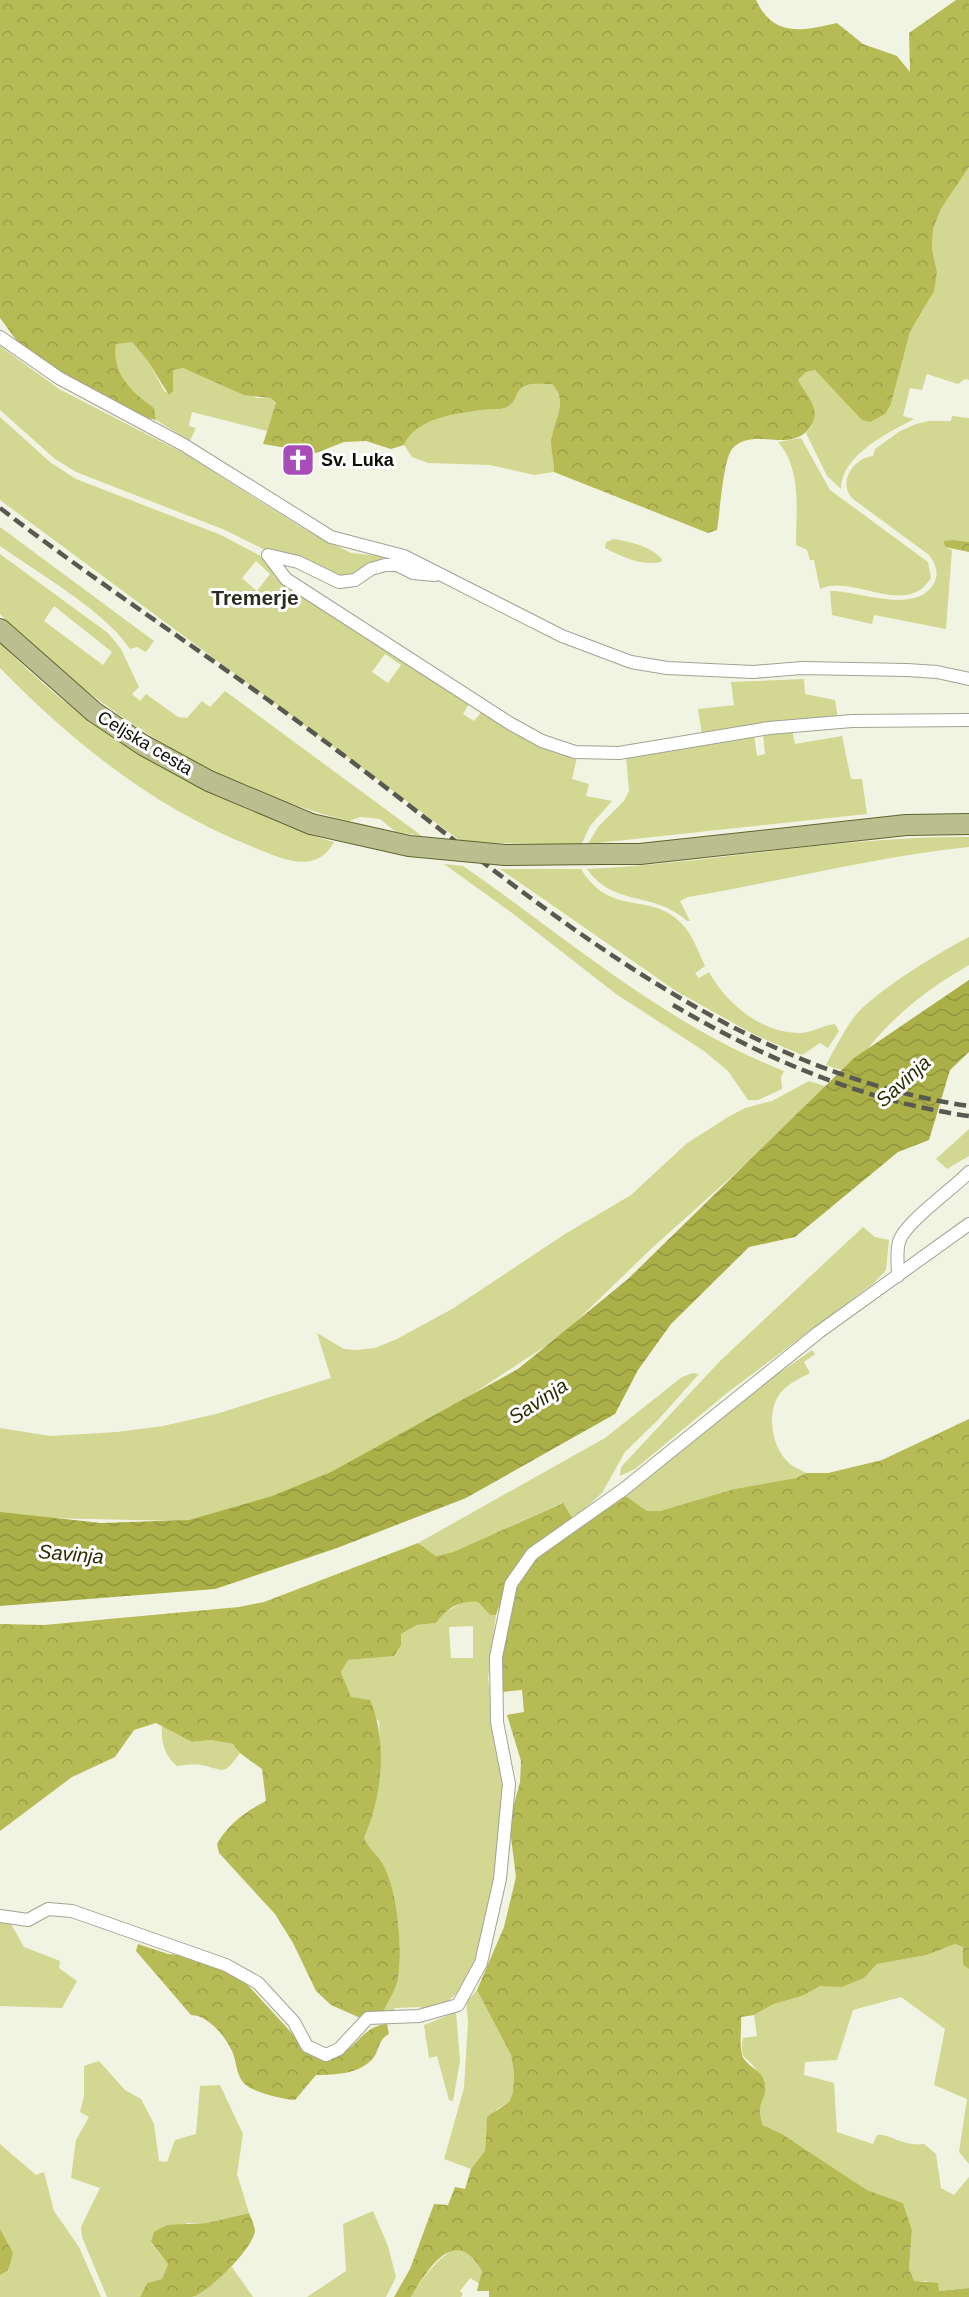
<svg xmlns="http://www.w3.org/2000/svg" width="969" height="2297" viewBox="0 0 969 2297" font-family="Arial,sans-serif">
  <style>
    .green { fill: #d2d792; fill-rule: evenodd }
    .forest { fill: url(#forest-crowns) }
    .water { fill: url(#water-waves) }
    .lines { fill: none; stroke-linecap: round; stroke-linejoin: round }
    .minor-casing { stroke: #a2a393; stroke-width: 14 }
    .primary-casing { stroke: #61642f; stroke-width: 22 }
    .minor { stroke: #fff; stroke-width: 12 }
    .primary { stroke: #bbbe8f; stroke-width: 20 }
    .rail { stroke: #585950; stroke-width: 4.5; stroke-dasharray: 12 6; stroke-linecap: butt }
    .primary-bridge-casing { stroke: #61642f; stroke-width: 22; stroke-linecap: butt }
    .primary-bridge { stroke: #bbbe8f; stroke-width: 20 }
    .labels { text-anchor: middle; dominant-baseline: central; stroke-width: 6; stroke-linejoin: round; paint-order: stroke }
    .poi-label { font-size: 18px; font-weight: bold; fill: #0e0f09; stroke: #fff; text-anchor: start }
    .street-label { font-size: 18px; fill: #0e0f09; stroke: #fff }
    .water-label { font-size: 20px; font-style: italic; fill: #2a2c00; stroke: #fff }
    .quarter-label { font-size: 21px; font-weight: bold; fill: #2d2e21; stroke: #fff }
  </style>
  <defs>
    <pattern id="forest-crowns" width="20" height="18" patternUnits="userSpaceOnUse" patternTransform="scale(1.5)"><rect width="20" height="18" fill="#b6bb55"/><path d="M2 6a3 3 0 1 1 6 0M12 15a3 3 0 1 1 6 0" fill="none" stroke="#9ba049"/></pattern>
    <pattern id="water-waves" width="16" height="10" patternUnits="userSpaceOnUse" patternTransform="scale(1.5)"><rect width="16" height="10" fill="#aaaf48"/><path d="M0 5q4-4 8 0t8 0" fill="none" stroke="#91953e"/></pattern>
  </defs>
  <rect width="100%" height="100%" fill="#f2f4e3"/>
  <!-- green -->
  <path class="green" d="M969,167V380L965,379L958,384L927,374L922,390L910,388L903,416L914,419C888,433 841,455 841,489L827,476L806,433L812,426L798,380L806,372L815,370L827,380L891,404L910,332L924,309L937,272L932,249L933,229L941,209Z
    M122,341L132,342L147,360L165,392L173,391V369L183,368L257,398H270L276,404L267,431L192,412L189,426L196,428L190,441L156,420L154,408C131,391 112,374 116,343Z
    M0,346L59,389L187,455L304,529L351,553L382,556V561L358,574L338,577L273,554L225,530L76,472L55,459L0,410Z
    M552,384C570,403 552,421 551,443C551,452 554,462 554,472L534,475L490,465L428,463L412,457L404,445C416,417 462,413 489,409C495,409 503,410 507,407C514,403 514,398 518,392C524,381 541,384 552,384Z
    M952,416L969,418V542L954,540L945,547L952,550L946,629L874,615L872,624L832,615L830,591C857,590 913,615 933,585C940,574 936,565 929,555L853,499C837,483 853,458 873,456L875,449L900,431L916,424L929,421H951Z
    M0,417L50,462L76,479L221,535L259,555L470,702L463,714L474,721L483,710L577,757L572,779L589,784L586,796L612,801L590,826L581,845L462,842L0,500ZM256,561L270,574L257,591L242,578ZM385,654L401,665L388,683L372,672Z
    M801,438L830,490L928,562L931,578C906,619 852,573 820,589L814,560H810L807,550L796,545C796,511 802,469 778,442Z
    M0,527L154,641L146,652L137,647L130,649C105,611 38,573 0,546Z
    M614,539C631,542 650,546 662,559L661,562C641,566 622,557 605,548L606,542Z
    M0,554L108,633L121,649L139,687L132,694L140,701L146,694L178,717L187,718L202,701L210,707L225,691L422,836L396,832L380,819L360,817L349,821C213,787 98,712 0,614ZM54,606L112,652L103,665L44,621Z
    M0,643C74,718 159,774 257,813C282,824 307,835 334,842C316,876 281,858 253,847C156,809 73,743 0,668Z
    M804,679L805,694L835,700L838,718L702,734L698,709L734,705L731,682Z
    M792,730L795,744L842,736L851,779H862L867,814L588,844L598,827L624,801L629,791L626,755L754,734L757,756L765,754L763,733Z
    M969,837V847C874,857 782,881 688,897L680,901L690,921H687C655,891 613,907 587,869C715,863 841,836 969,837Z
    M444,864L463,866C567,938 664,1024 784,1071L781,1077L782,1089L758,1100H748L728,1071L704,1051L616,994L512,913Z
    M500,869H581C611,918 649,891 680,922C692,933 698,951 705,966L695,973L699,978L709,972C726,1003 761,1033 799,1033C812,1033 823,1025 835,1024L839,1031L828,1048L820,1043L802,1055L755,1035L676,991Z
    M969,937V965C920,993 881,1026 850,1073L826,1065C834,1050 842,1034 852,1020C870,994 940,952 969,937Z
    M809,1081L825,1086L797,1118L652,1248L562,1335L412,1434L356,1466L217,1516L182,1521L0,1517V1428L50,1436L117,1432L163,1426L216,1414L331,1378L317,1333L344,1349L356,1350L375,1348L397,1339L452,1309L565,1234L631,1195L686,1144L728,1117L745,1108L772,1101Z
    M969,1129V1156L947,1169L936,1159Z
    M863,1227L875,1237L889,1240L886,1270L874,1283L727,1393L635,1469L620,1476L621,1467L721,1360Z
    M812,1350L815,1354L804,1362L810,1373C800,1378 790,1383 782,1391C765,1410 771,1448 790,1464C794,1467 801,1470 806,1473L796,1478L734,1489L660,1511H647L626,1496L741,1400Z
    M693,1373L699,1374L659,1419L625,1452L602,1493L573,1519L562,1503L453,1552L436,1556L418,1543L605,1438L682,1377Z
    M465,1601L478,1602L490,1615H496L488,1679L491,1698L511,1757L498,1827L500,1844C490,1901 492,1996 422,2013L420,2007L395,2008L392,2014L383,2013C387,2003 394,1993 397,1983C404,1956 398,1885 381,1861C375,1853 368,1847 364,1838C380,1801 381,1762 379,1721L351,1697L341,1672L348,1660L368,1658L401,1645V1634L417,1625L436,1623L444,1613ZM473,1626V1658H451L449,1627Z
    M162,1726L192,1742L211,1740L233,1744L240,1753C222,1778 225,1769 201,1765C193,1764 185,1765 177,1766C164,1755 161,1742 162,1726Z
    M0,1923L11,1924L24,1947L60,1961L59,1968L77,1981L62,2008L0,2006Z
    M955,1944L963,1947V1965L969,1969V2164L959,2152L967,2099L934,2085L945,2029L901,1997L853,2010L837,2060L805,2062L804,2075L834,2083L837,2132L873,2144L877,2135C889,2133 902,2147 924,2144L936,2154L941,2188L954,2195L969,2177V2288L938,2291L926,2281L914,2282L909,2269L912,2230L903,2203L867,2190L782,2134L763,2125L758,2115L766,2086C762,2081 759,2074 755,2068C744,2054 739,2060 743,2038L757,2036L754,2015L774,2004L802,1996L820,1985L842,1987L864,1978L877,1964L927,1955Z
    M477,1990L511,2055L514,2073L513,2092L509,2102L497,2109L486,2128L485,2152L471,2169L444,2159L464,2088L468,2022L466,2002Z
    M456,2012L460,2061L453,2101L449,2100L437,2056L429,2058L424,2025Z
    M99,2061L125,2090L141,2099L154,2124L159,2161L167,2162L175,2140L196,2134L200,2086L220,2085L243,2134L237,2174L249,2213L207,2223H187L151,2243L168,2264L162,2279L147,2283L140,2297H107L82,2237L81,2227L100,2188L71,2178L76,2140L89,2117L80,2112L84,2096V2066Z
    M0,2144L36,2175L44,2172L54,2211L79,2247L101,2297H0V2275L9,2271L0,2229Z
    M373,2211L388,2246L396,2277L386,2297H307L346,2271L343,2224Z
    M455,2248C470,2250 475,2258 482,2271L480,2284L470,2278L460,2291L463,2294L461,2297H411C423,2277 435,2261 455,2248Z
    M232,2267L253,2297H193Z"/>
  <!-- forest -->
  <path class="forest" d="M0,0H756C774,38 802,31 837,23L863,44L897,56L910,72L909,33L956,0H969V167L941,209L933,229L932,249L937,272L934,291L910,332L891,404L885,414L870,422L862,420L815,370L806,372L798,380C803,390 812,399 814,409C816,415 813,425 808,430C787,453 752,426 732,449C723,461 720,513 717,530L708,533L554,472C554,462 551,452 551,443C552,421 570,403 552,384C541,384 524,381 518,392C515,398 514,403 507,407C502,410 495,409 489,409C461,413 416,417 404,445L391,449L366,441L344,442L316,453L263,444L276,403L270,398L244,395L183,368L173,370V391L169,395L147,360L132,342L116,344C112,374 131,391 154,408L156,420C121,412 54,373 26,350C16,342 8,328 0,318Z
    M954,540L969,542V552L945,547L944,541Z
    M969,1419V1969L963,1965V1947L955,1944L927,1955L877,1964L864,1978L842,1987L820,1986L802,1996L774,2004L754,2015L741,2017C742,2028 738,2051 744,2059C751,2069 762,2070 765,2084C768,2098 754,2104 763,2125L782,2134L867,2190L903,2203L912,2230L909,2269L914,2281L938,2283L939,2291L969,2288V2297H489V2291H477L482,2271C456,2224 428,2268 411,2297H394L410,2269L434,2204L448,2205L455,2187L465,2189L471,2169L485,2151L487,2117L509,2102L513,2092L514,2073L511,2055L477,1990L504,1927L516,1877L509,1822L520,1782L521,1761L507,1715L524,1712L522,1690L501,1692C498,1658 506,1589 532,1564C556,1540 598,1515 626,1496L647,1511H660L734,1489L796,1478L806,1473H828L882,1460Z
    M563,1503L573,1519L508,1582L496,1615H490L478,1602C459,1600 447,1608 436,1623L417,1625L401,1634V1645L394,1656L348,1660L341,1672L351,1697L370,1700C388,1742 382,1797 364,1838C368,1847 375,1853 381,1861C398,1885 404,1956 397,1983C394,1993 387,2003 383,2013L365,2020L331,2005L316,1991L293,1943L275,1914L219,1853L217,1844C228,1824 246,1811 266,1801L262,1769L240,1753L233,1744L211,1740L192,1742L156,1723L134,1730L115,1757L72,1777L0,1831V1624L44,1625L239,1607L264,1602L418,1543L436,1556L453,1552Z
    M138,1944L168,1954L202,1957L246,1983L300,2042L335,2055C359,2049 360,2027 387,2024L389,2034C378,2040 380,2048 374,2057C361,2074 335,2075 316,2075L295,2100C286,2100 253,2092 246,2085C236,2077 237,2062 232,2051C225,2036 208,2015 191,2015L136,1951Z
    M249,2213C251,2218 254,2225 255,2230C255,2247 208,2293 192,2297C176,2297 155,2297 140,2297L147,2283L162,2279L168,2264L151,2242L154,2232L167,2225L207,2223Z
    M0,2229L13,2253L8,2271L0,2275Z"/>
  <!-- water -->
  <path class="water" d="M969,980V1052L950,1070L929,1140L898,1152L795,1237L749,1247L671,1324L638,1370L615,1414L466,1498L337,1548L215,1589L0,1606V1512L101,1523L189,1520L272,1496L331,1472L518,1369L628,1279L854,1058Z"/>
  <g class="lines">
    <!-- minor casing -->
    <g class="minor-casing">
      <path id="minor" d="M0,337L59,378L184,445L331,537L404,556L562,636L631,662L667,668L753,672L802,668L907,670L937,672L969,679
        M268,555L286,579L511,724L542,741L575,752L619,753L769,728L852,721L969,720
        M268,555L298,562L339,582L355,580L371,569L385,565H397L413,573L435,575
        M898,1276C898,1266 896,1252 899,1242C904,1223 953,1189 969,1172
        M0,1916L28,1920L48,1909L72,1911L226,1965L258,1983L294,2022L307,2046L326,2055L339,2049L368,2018L419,2016L458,2005L481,1963L500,1879L509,1784L497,1722L496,1657L511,1584L532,1554L624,1489L819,1332L969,1224"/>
    </g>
    <!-- primary casing -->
    <g class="primary-casing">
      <path id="primary" d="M0,629L94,712L143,745L209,781L311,824
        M601,854H640L906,825L969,824"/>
    </g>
    <!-- minor -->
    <use href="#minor" class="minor"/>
    <!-- primary -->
    <use href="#primary" class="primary"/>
    <!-- rail -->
    <path class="rail" d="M0,508C104,588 214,659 319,737C518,884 715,1069 969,1106
      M673,1005C765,1059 863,1101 969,1116"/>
    <!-- primary-bridge casing -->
    <g class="primary-bridge-casing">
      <path id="primary-bridge" d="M311,824L409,846L505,855L601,854"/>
    </g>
    <!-- primary-bridge -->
    <use href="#primary-bridge" class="primary-bridge"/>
  </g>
  <!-- icons -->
  <defs>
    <g id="church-square" transform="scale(1.725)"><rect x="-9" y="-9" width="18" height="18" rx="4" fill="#a84db8" stroke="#fff"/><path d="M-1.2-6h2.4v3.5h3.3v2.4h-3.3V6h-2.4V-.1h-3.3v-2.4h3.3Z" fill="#fff"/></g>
  </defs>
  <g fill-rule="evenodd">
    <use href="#church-square" x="298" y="460"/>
  </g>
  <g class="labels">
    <!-- poi labels -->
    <g class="poi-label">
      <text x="321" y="460">Sv. Luka</text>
    </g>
    <!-- street labels -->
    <g class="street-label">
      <text transform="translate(145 743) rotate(31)">Celjska cesta</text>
    </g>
    <!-- water labels -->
    <g class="water-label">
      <text transform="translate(903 1081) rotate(-42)">Savinja</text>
      <text transform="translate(538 1401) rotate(-33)">Savinja</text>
      <text transform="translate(71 1554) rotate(5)">Savinja</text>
    </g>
    <!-- quarter labels -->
    <g class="quarter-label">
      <text x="255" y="597">Tremerje</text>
    </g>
  </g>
</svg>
